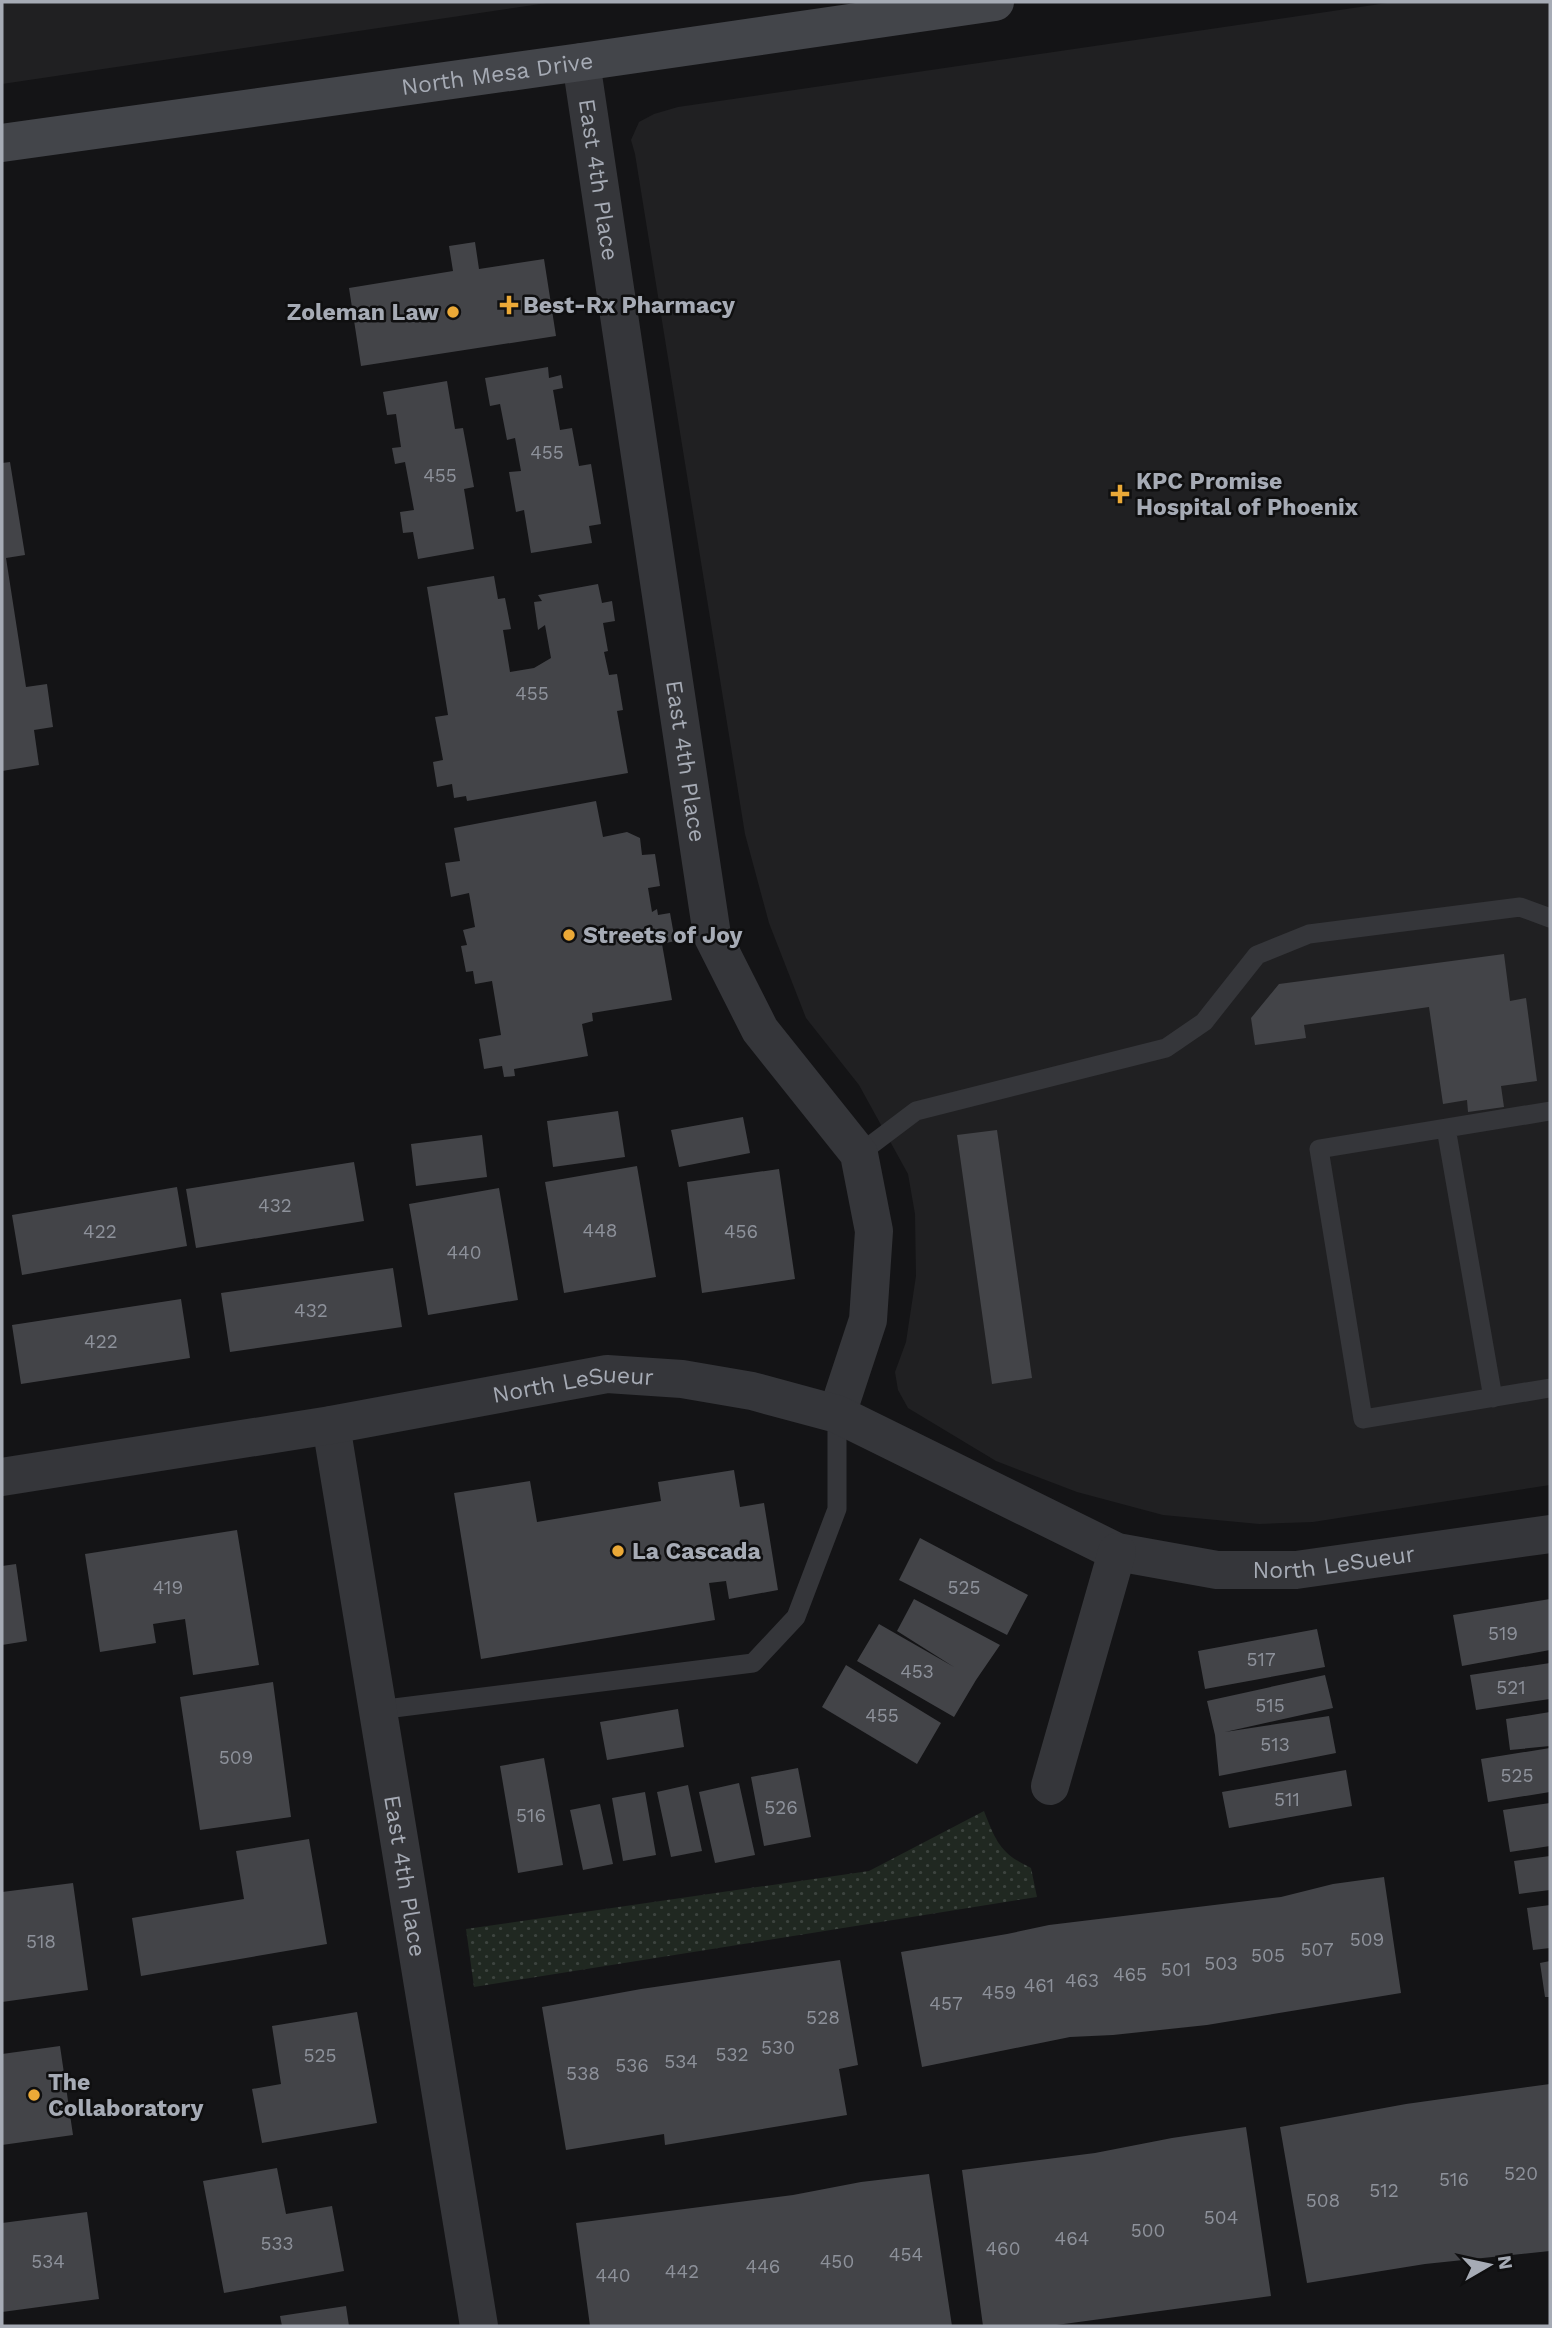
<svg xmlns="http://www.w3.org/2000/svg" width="1552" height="2328" viewBox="0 0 1552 2328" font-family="'Work Sans',sans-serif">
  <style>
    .built { fill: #202022 }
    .grass { fill: url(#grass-dots) }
    .building { fill: #434448 }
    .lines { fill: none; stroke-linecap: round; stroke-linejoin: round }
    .lane { stroke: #35363a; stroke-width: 19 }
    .street { stroke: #35363a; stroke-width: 38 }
    .secondary { stroke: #43454a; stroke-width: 38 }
    .poi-dot { fill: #eba937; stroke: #0f0f10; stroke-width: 2.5 }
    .labels { text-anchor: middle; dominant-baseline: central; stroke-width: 5; stroke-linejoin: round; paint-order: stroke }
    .number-label { font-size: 19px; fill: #8d919a }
    .street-label { font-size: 23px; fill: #a6abb5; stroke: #0f0f10 }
    .poi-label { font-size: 23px; font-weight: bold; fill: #a6abb5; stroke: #0f0f10; text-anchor: start }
  </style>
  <defs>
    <pattern id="grass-dots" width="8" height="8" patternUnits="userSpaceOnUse" patternTransform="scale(1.75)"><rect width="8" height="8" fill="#202821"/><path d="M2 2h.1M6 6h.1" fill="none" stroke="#3d443f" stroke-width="1.8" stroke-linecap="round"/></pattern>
  </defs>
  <rect width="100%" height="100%" fill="#141416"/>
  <!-- built -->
  <path class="built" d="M2,2H554L2,84Z
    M1394,2H1550V1485L1313,1522L1259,1524L1163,1515L1077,1492L996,1461L908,1408L898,1390L895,1372L906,1342L916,1276L915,1214L908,1174L859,1085L806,1018L769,923L745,834L635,154L631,140L639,122L654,114L678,107Z"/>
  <!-- grass -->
  <path class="grass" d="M984,1811C996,1842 1001,1854 1031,1868L1037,1897L474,1987L466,1929L869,1871Z"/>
  <!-- building -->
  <path class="building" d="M475,242L479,269L544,259L556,336L361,366L349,288L453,271L449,246Z
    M548,367L549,378L561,375L563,388L553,390L560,430L572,428L579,466L591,464L601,524L589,526L592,543L531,553L524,510L516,512L509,472L521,471L515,438L507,440L500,404L490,406L485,378Z
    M447,381L455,429L463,428L474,487L464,489L474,549L418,559L413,532L403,533L400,512L414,510L405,462L395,464L392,448L401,447L396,414L387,415L383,392Z
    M10,462L25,555L6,558L26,687L47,684L53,727L34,730L39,765L2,771V463Z
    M494,576L498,599L505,598L511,629L503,630L510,672L534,668L551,658L545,625L538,630L534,602L542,601L538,595L598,584L602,603L612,601L615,621L603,623L608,651L604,652L609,675L617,674L623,710L617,711L628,773L467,801L466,796L454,798L452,784L437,787L433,762L443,760L435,717L448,715L427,587Z
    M596,801L603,837L627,832L640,838L642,855L655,854L660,886L648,888L652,912L657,909L658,915L670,913L675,941L662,944L672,1000L592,1013L593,1021L582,1024L588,1056L514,1069L515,1076L504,1077L502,1066L484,1069L479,1039L501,1035L492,981L475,984L473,971L466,972L461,946L467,945L463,930L475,927L469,893L451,897L445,863L460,861L454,828Z
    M1504,954L1510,1001L1526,998L1537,1081L1501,1086L1504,1107L1468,1112L1467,1100L1443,1104L1429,1007L1304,1025L1306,1038L1255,1045L1251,1018L1279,984Z
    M618,1111L625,1157L553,1167L547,1121Z
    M743,1117L750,1153L679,1167L671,1130Z
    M997,1130L1032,1378L992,1384L957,1135Z
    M482,1135L487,1177L416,1186L411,1144Z
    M354,1162L364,1221L196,1248L186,1189Z
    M637,1166L656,1277L564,1293L545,1182Z
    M779,1169L795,1279L702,1293L687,1182Z
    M177,1187L187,1246L22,1275L12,1215Z
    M499,1188L518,1300L428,1315L409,1204Z
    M393,1268L402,1327L230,1352L221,1293Z
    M181,1299L190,1358L21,1384L12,1325Z
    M734,1470L740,1507L764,1503L778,1590L729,1599L726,1581L709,1583L715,1620L481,1659L454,1493L530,1481L537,1522L661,1501L658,1482Z
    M237,1530L259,1665L193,1675L185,1619L153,1624L156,1643L100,1652L85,1554Z
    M920,1538L1028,1595L1007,1635L899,1580Z
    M16,1564L27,1641L2,1645V1566Z
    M914,1599L1000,1645L976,1680L954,1717L857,1661L879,1624L954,1667L897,1631Z
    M1550,1599V1650L1462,1666L1453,1615Z
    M1317,1629L1325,1667L1205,1689L1198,1651Z
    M1550,1663V1699L1476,1710L1470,1675Z
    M846,1665L941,1723L917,1764L822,1707Z
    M1325,1675L1333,1708L1225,1732L1329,1716L1336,1753L1219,1776L1215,1735L1207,1701Z
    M273,1682L291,1817L200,1830L180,1697Z
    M678,1709L684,1747L607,1760L600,1722Z
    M1550,1712V1746L1510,1750L1506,1719Z
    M1550,1748V1792L1488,1802L1481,1759Z
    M544,1758L563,1865L518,1873L500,1766Z
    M798,1768L811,1837L764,1846L751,1777Z
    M1346,1770L1352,1806L1229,1828L1222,1792Z
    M739,1783L755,1855L715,1863L699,1792Z
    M688,1785L702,1851L671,1857L657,1792Z
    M645,1792L656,1855L623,1861L612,1798Z
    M1550,1803V1846L1510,1852L1503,1810Z
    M600,1804L613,1864L583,1870L570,1810Z
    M309,1839L327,1944L141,1976L132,1918L244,1899L236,1851Z
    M1550,1856V1890L1519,1894L1514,1861Z
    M1384,1877L1401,1993L1207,2025L1113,2035L1070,2037L922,2067L901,1952L1007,1934L1049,1925L1281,1897L1333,1884Z
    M73,1883L88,1990L2,2002V1892Z
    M1550,1905V1948L1533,1950L1527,1908Z
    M840,1960L858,2065L839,2069L847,2115L665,2145L664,2134L566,2150L542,2007L641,1989Z
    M1550,1961V1997H1545L1540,1963Z
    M357,2012L377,2123L262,2143L252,2089L281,2084L272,2026Z
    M60,2046L73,2135L2,2145V2054Z
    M1550,2084V2251L1425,2264L1307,2283L1280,2127L1406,2104Z
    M1246,2127L1271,2296L1049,2326H983L962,2170L1095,2153L1172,2138Z
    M277,2168L286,2214L332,2206L344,2271L224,2293L203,2181Z
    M929,2174L952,2326H590L576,2223L793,2195L861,2182Z
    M87,2212L99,2299L2,2312V2223Z
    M346,2306L349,2326H282L280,2316Z"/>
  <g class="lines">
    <!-- lane -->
    <path class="lane" d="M1550,1111L1319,1149L1363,1419L1550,1388
      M1446,1128L1493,1398
      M859,1154L916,1111L1166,1048L1204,1022L1257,955L1309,934L1520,907L1550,918
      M378,1710L753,1663L796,1617L837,1509V1414"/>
    <!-- street -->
    <g class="street">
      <path id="s1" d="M581,62L712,935L760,1030L859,1154L874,1231L868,1320L837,1414"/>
      <path id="s2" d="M331,1425L479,2326"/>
      <path id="s3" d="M2,1477L331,1425L607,1374L682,1379L752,1391L837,1414L1117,1552L1217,1570H1296L1550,1534"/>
      <path d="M1050,1786L1117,1552"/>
    </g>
    <!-- secondary -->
    <path class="secondary" id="s4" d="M2,143L581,62L995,2"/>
  </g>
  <!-- markers -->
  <g class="poi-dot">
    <path d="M505.5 294.5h7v7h7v7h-7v7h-7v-7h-7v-7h7z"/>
    <circle cx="453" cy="312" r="7"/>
    <path d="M1116.5 483.5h7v7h7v7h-7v7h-7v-7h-7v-7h7z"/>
    <circle cx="569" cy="935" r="7"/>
    <circle cx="618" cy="1551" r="7"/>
    <circle cx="34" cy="2095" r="7"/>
  </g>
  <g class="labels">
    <!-- number labels -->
    <g class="number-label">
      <text x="547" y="452">455</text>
      <text x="440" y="475">455</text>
      <text x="532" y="693">455</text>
      <text x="275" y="1205">432</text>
      <text x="600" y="1230">448</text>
      <text x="100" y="1231">422</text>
      <text x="741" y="1231">456</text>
      <text x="464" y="1252">440</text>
      <text x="311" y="1310">432</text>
      <text x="101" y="1341">422</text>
      <text x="168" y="1587">419</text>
      <text x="964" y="1587">525</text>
      <text x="1503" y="1633">519</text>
      <text x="1261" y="1659">517</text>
      <text x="917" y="1671">453</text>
      <text x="1511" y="1687">521</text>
      <text x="1270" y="1705">515</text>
      <text x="882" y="1715">455</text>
      <text x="1275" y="1744">513</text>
      <text x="236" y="1757">509</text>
      <text x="1517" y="1775">525</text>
      <text x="1287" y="1799">511</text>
      <text x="781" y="1807">526</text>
      <text x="531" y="1815">516</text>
      <text x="1367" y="1939">509</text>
      <text x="41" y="1941">518</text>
      <text x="1317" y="1949">507</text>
      <text x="1268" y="1955">505</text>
      <text x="1221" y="1963">503</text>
      <text x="1176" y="1969">501</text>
      <text x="1130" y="1974">465</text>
      <text x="1082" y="1980">463</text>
      <text x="1039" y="1985">461</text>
      <text x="999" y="1992">459</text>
      <text x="946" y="2003">457</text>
      <text x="823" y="2017">528</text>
      <text x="778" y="2047">530</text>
      <text x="732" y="2054">532</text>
      <text x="320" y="2055">525</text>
      <text x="681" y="2061">534</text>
      <text x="632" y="2065">536</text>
      <text x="583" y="2073">538</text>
      <text x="1521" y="2173">520</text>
      <text x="1454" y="2179">516</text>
      <text x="1384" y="2190">512</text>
      <text x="1323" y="2200">508</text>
      <text x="1221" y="2217">504</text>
      <text x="1148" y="2230">500</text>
      <text x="1072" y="2238">464</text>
      <text x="277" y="2243">533</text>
      <text x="1003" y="2248">460</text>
      <text x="906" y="2254">454</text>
      <text x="48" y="2261">534</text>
      <text x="837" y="2261">450</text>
      <text x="763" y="2266">446</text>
      <text x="682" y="2271">442</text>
      <text x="613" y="2275">440</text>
    </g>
    <!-- street labels -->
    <g class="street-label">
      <text stroke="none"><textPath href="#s4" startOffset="500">North Mesa Drive</textPath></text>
      <text stroke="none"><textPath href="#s1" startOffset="119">East 4th Place</textPath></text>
      <text stroke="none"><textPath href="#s1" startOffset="707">East 4th Place</textPath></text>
      <text stroke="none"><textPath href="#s3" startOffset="579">North LeSueur</textPath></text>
      <text stroke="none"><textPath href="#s3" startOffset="1379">North LeSueur</textPath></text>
      <text stroke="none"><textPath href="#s2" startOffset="457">East 4th Place</textPath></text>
    </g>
    <!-- poi labels -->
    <g class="poi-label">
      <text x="523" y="305">Best-Rx Pharmacy</text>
      <text x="439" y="312" text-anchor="end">Zoleman Law</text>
      <text x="1136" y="481">KPC Promise<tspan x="1136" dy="26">Hospital of Phoenix</tspan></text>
      <text x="583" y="935">Streets of Joy</text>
      <text x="632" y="1551">La Cascada</text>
      <text x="48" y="2082">The<tspan x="48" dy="26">Collaboratory</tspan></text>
    </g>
  </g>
  <!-- border -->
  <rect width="1552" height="2328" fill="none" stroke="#a6abb5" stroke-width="7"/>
  <!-- north arrow -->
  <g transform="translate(1489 2265) rotate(81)" stroke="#0f0f10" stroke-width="5" paint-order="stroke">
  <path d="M0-5L12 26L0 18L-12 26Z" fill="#a6abb5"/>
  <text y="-10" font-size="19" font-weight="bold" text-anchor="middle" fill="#a6abb5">N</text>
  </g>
</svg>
